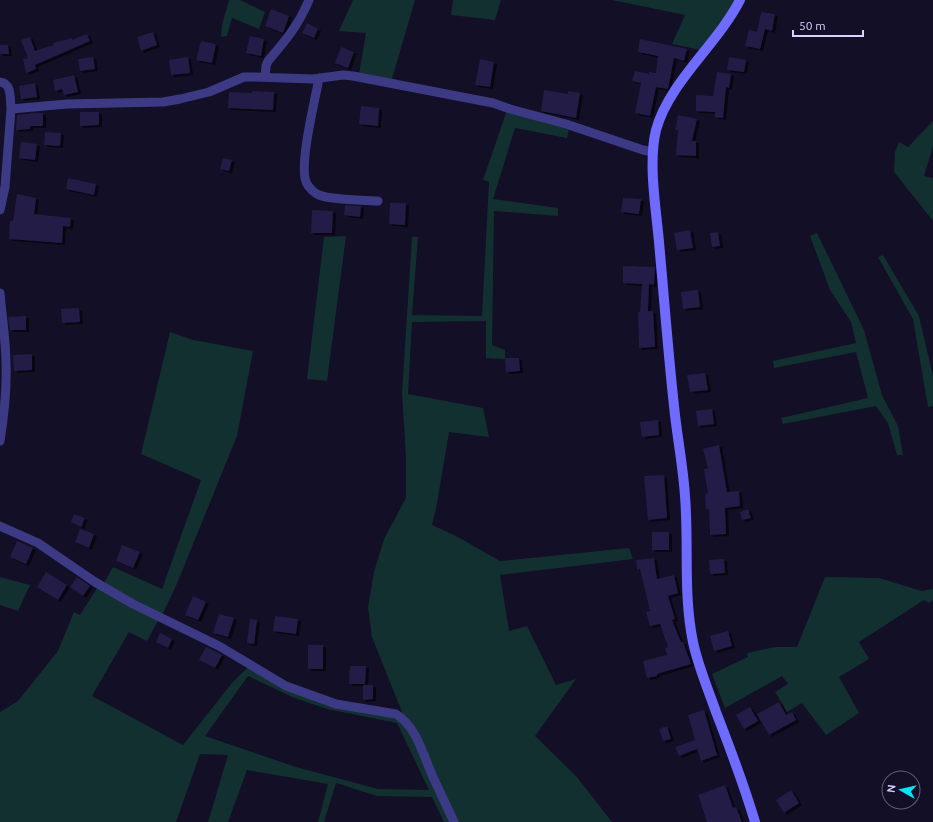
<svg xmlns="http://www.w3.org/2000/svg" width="933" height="822" viewBox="0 0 933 822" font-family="Ubuntu,sans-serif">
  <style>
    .green { fill: #12302f; fill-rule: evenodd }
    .building { fill: #241b47; filter: url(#shadow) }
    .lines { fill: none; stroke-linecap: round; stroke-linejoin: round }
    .street { stroke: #3d3a85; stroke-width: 9 }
    .secondary { stroke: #6f6bff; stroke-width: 10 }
  </style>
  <defs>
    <filter id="shadow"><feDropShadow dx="3" dy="2" stdDeviation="0" flood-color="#0009"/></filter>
  </defs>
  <rect width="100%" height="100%" fill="#130f26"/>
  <!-- green -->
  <path class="green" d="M229,0H240L265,12L259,29L232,18L227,36L221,37L222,25Z
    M353,0H415L391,82L359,74L366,33L339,31Z
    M453,0H501L495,20L451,15Z
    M612,0H739L705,51L672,44L685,15Z
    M507,110L569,128L567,138L515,128L493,199L558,208V216L494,211L492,345L505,350V359L486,358V321L412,322L408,394L483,408L489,437L449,432L436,509L432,525L456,536L500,561L629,548L633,559L500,575L509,631L527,626L556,685L576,679L535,736L576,776L612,822H444L432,797L377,796L336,783L324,822H318L328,784L247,770L228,822H208L228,755L200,754L176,822H0V712L18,701L58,651L74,612L80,615L99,585L159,619L147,641L129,632L92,696L183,745L232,683L250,665L290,688L404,717L372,637L368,607L374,572L384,539L406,498V457L402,393L412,237H418L412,315L482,316L489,182L483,180ZM248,676L292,697L327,709L397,723L429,790L378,789L296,767L205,736Z
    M933,121V146L924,176L933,178V221L894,172L895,152L899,142L908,147Z
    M817,233L864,330L882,395L898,426L903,455H897L888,423L876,406L783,424L781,418L868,398L856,352L774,368L773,361L856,343L851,322L830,290L810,236Z
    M346,236L327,381L307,379L324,237Z
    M883,255L919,316L933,376V406L928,407L913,319L878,257Z
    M170,332L193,340L253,351L237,436L176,586L161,617L104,583L113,567L162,589L201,480L141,454Z
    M0,577L30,585L18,611L0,605Z
    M825,577L879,578L922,591L933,589V600L929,603L924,600L859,642L869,659L839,677L859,713L826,735L802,703L787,712L775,692L788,684L782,676L725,708L712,674L748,657L747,653L775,647H797Z"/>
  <!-- building -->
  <path class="building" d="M271,9L289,16L283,33L265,26Z
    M761,12L775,14L772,31L765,29L760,49L745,46L749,30L757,32Z
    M307,23L318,29L314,38L302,33Z
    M153,32L157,45L141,51L137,37Z
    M87,34L90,41L35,65L36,69L26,73L23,59L28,58L21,40L30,37L35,51L54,45L53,43L72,38V40Z
    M250,36L264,39L261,56L246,53Z
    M640,39L687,49L684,61L674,58L668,89L656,87L650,116L635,113L641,83L632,81L635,71L649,74V72L656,73L658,56L638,52Z
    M201,41L216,44L212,63L196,60Z
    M0,45H8L9,54H0Z
    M341,47L354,52L348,68L335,63Z
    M93,57L95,69L80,71L78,59Z
    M188,57L190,73L171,75L169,60Z
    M729,57L746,60L744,72L727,70Z
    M480,59L494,62L490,87L475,85Z
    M717,72L731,74L729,88L726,87L723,118L715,117V112L696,111V95L713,96Z
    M74,75L78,92L64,95L62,89L55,91L53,80Z
    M35,83L37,97L21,99L19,86Z
    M544,90L568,94V91L580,93L576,118L541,111Z
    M252,91L274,92L273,110L228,108L229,92L252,93Z
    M361,106L379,108L378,126L359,124Z
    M80,112H99V125L80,126Z
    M35,113H43V126H30V129L16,130L17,115Z
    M678,115L697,119L692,141H696V156L676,155L678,130H675Z
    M45,132L61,133L60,146L44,145Z
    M21,142L37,144L35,160L19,158Z
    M223,158L232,160L229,171L220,169Z
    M68,178L96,184L94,195L66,189Z
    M17,194L36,198L34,214L71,218L70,227L63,226L62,243L9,239L10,221H13Z
    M623,198L641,199L639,214L621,212Z
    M390,203H406L405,225L389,224Z
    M345,205L361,206L360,217L344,215Z
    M312,210L333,211L332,233H311Z
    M690,230L693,248L677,250L674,233Z
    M718,232L720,246L712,247L710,233Z
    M623,266L655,267L654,285L649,284L648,311H653L655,347L639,348L638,312H640L642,284L623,283Z
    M698,290L700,307L683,309L681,292Z
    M79,308L80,322L62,323L61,309Z
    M26,316V330H10L8,317Z
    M32,354V370L14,371L13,355Z
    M505,358H519L520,371L506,372Z
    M705,373L708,390L690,392L687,375Z
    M712,409L714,424L698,426L696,411Z
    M658,420L659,435L642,437L640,422Z
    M719,445L727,492L739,491L740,506L725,508L726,534L710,535L709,509H706L705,494L708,493L704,469L708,468L703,449Z
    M664,475L667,518L648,520L644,476Z
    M748,509L751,518L742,520L740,512Z
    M74,514L85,518L81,527L71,522Z
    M80,529L94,534L89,548L75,542Z
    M652,532H669V550H652Z
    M17,541L33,548L26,564L10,557Z
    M122,545L140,552L133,568L116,561Z
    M654,558L657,579L674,575L678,593L668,596L675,619L672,620L681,642H683L691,664L657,674V676L647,678L643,661L667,655L665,648L668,647L660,624L650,626L646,612L650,611L640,569L637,570L636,560Z
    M724,559L725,573L710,574L709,560Z
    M46,572L67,585L58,600L37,587Z
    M77,577L90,586L83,596L70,587Z
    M193,596L206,602L198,620L185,615Z
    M219,614L234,618L228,637L213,633Z
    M275,616L298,619L296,634L273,631Z
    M250,619L257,620L254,644L247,643Z
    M728,631L732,646L714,651L710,636Z
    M160,633L172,639L168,648L156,642Z
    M308,645H323V669H308Z
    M206,647L222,655L215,668L199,660Z
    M350,666H366L365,684H349Z
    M363,685H373V699L363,700Z
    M779,702L786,715L792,712L796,720L769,735L757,714Z
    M750,707L758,721L744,729L736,715Z
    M704,710L717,755L701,761L697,749L679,756L675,747L695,740L688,715Z
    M667,726L671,739L663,741L659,729Z
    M725,785L733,808L736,807L742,822H707L698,795Z
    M791,790L799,803L784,813L776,800Z"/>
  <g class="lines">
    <!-- street -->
    <path class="street" d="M265,77L266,66L268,61C286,40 298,26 309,0
      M319,78C315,101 299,163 306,182C308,187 314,193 319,195C331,200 363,200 378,201
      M0,82C12,83 10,99 11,109L67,104L163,102L180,99L209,92L244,77H255L313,79L343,75L353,76L493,103L510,109L566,124L643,150L653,152
      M0,210L5,187L11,109
      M0,293C2,317 6,341 6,364C7,390 4,416 0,441
      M0,526L38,543L95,582L133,604L219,646L286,686L336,704L396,714C417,727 423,755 433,777C440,792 447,807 454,822"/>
    <!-- secondary -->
    <path class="secondary" d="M740,0C717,45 669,82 656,130C648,163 656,208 659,242C664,297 668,351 674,406C677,436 683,466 685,496C689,545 683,594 693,642C698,666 708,689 716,712C730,748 744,785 755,822"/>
  </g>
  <!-- north arrow -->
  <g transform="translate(901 790) rotate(278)"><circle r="19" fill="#130f26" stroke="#625e7d"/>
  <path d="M0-3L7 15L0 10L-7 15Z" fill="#00e5ff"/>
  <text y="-6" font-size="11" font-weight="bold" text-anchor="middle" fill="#d9d4ff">N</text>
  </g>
  <!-- scale -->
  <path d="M793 30v6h70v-6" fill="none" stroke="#d9d4ff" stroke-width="2"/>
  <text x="799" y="30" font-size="12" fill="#d9d4ff" stroke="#130f26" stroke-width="3" paint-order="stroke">50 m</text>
</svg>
